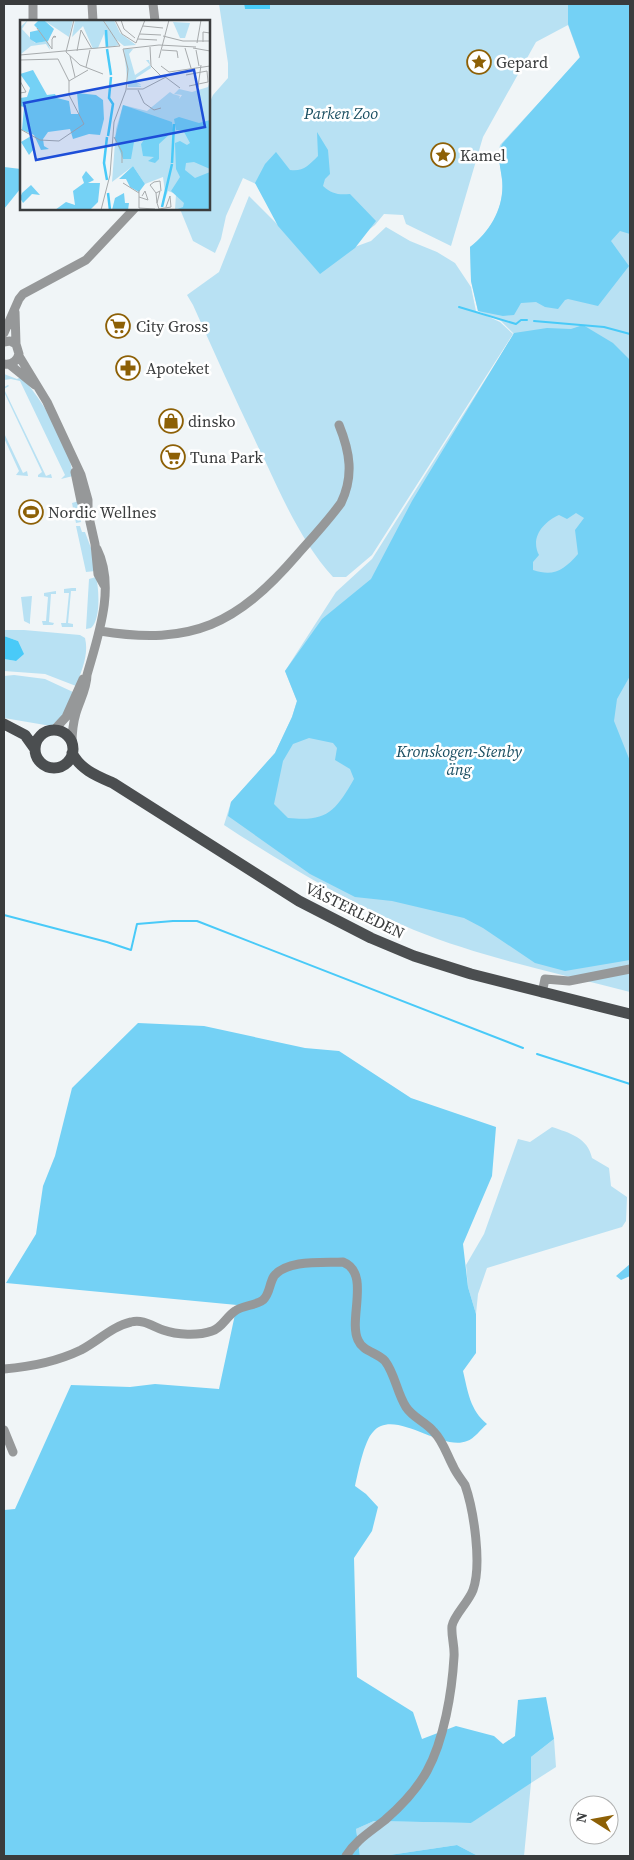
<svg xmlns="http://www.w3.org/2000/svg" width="634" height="1860" viewBox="0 0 634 1860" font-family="'Source Serif 4',serif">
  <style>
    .green { fill: #b8e1f3 }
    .forest { fill: #74d1f5; fill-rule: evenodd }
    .water { fill: #49caf8 }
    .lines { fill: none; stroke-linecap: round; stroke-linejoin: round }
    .stream { stroke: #49caf8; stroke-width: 2 }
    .minor { stroke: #969899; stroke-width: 9 }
    .major { stroke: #4b4e50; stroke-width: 11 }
    .labels { text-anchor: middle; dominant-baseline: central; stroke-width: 5; stroke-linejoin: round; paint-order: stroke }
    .poi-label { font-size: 16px; fill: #3a3c3d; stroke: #fff; text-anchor: start }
    .park-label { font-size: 16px; font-style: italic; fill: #184d60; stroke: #fff }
    .street-label { font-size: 16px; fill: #3a3c3d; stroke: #fff }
    .inset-river { fill: none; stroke: #49caf8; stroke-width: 2.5 }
    .inset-road { fill: none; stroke: #a7abad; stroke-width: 1 }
    .view { fill: #1d4ed8; fill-opacity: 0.15; stroke: #1d4ed8; stroke-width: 2.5 }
    .inset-edge { fill: none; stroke: #3a3c3d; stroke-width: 2.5 }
  </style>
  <rect width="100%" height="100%" fill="#f0f5f7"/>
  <!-- green -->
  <path class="green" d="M219,4H244L245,9L270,8V4H630V992C558,973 483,958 414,930C347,902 285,865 224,825L231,802L275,753L292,717L297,701L285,671L336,592L372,559L514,334L501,321L478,311L471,281L470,247C491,231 505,207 502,180C501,167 497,158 500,145L580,58L568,25L536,42L483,137L451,246L406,224L403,215L384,214L375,225L363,234L243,178L226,216L221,239L215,253L193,241L180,209H209V104L213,95L228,78V63Z
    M249,196L292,239L349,249L371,241L386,227L410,241L437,252L455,263L471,287L476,311L500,322L513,334L372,555L346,577H333C304,545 285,504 267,465C241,412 217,359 193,305L187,295L219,272Z
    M4,374L17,379L21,377C41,396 71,449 73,476L61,479L65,475L20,381L11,379L4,380Z
    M8,385L9,386L4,389L46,476L51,474L52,478L38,477V475L42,472L4,392V387Z
    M4,433L23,473L27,471L28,476L16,475L19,471L4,438Z
    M79,501L82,516L80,517L81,522L76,523L72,503Z
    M76,526H80L82,532H85L91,548L95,571L86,572Z
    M96,577C99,588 101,620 91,628L86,629L89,579Z
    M72,588H76V591H71L68,623L73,624V627H62L61,623H66L69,593H64V589Z
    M56,591V594H51L49,622L54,623L53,625H43L42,621H46L48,597L44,596V593Z
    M32,596L30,620V624L24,621L21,597Z
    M4,630H24L80,635L85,638C89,654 82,670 76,686L45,674L4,671V659L16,661L18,641L4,636Z
    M14,675L45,679L73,692L62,717L51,726L4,718V676Z
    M552,1127C570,1133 588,1138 592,1158L609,1168L611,1186L627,1197L626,1221L622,1227L487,1268L478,1294L476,1314L468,1287L466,1265L484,1234L518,1139L530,1142Z
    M554,1739L556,1767L531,1783L524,1856H478L457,1845L383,1856H360L356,1829L374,1821L471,1823L531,1757Z"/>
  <!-- forest -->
  <path class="forest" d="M568,4H630V234L620,231L611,241L629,266L598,306L568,299L565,300L558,309L545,307L536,302L521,303L514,315L503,316L478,311L471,281L470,247C491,231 505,206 502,179C500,165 497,157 502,144L580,57L568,24Z
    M317,132L328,150L330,174L325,179L323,186C332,194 338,195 350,194L376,221L355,248L320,274L278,226L255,183L265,164L276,152L290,170C303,172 309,165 318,156Z
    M4,167L21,169V188L4,209Z
    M583,325L613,343L630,360V676L617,699L614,721L630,761V960L565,971L535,963L483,928L464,918L392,901L355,897L310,874L228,816L231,802L275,753L292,717L297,701L285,671L322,619L371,579L412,501L514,333L547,328L571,329ZM576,513L584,518L575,530L578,554C564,570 554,577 533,570V562L539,555C530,538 543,522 559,515L567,519ZM309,738L333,743L337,748L335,760L350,769L354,779C335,812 327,822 288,818L274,804L283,761L293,744Z
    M138,1023L204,1026L305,1048L339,1051L411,1098L496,1127L492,1176L463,1244L468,1287L476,1314V1353L463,1371C468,1392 470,1410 487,1424C481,1429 474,1439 467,1441C441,1452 394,1407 373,1432C364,1441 358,1473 355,1486L366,1494L378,1507L372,1531L354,1558L357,1677L413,1712L422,1739L456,1726L494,1736L503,1744L515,1736L518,1700L546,1697L554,1739L531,1757V1783L471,1823L374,1821L356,1829L360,1856H4V1510L15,1509L71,1385L130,1387L155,1384L219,1389L237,1305L6,1283L36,1234L43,1186L55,1156L72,1088Z
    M630,1264V1276L621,1280L616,1276Z
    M457,1845L478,1856H383Z"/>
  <!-- water -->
  <path class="water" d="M244,4H270V9H245Z
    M4,636L18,641L24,654L16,661L4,659Z"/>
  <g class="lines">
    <!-- stream -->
    <path class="stream" d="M459,307L516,324L521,320H527
      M534,321L604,327L630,334
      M4,915L107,942L131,950L137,924L173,921H197C306,963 415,1005 523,1048
      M537,1054L630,1084"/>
    <!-- minor -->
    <path class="minor" d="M33,4V21
      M92,4L93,21
      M153,4L155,21
      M15,312L16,344
      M4,333L19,299L23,294L86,260L134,209
      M4,342L10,341L16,344L19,354C17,361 12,365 4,364
      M19,356L47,402L81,475L88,500V513L95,544L98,574L104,585
      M9,364L35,385
      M75,472L81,501L87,512
      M100,631C193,646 237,624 297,555C312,538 328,521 341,503C354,476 350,452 339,425
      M54,730L66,717L83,679
      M72,744C72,733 73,723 76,713C80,700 87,688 87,675C98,636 116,587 97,549
      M542,993L545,979L569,981L630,969
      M4,1369C29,1367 58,1361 81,1350C98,1341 113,1326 131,1322C143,1319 152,1326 163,1330C177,1335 198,1336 212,1331C222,1328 226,1317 235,1311C243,1305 255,1306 263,1300C270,1294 269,1284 274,1276C288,1259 323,1263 343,1262C371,1273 348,1319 358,1340C363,1352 377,1352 385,1361C395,1374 397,1393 406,1407C413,1418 426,1422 434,1432C443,1441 447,1455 453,1466C456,1473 461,1479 465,1485C474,1511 482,1565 473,1590C468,1603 454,1615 452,1626C451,1636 455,1647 454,1657C452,1692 444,1740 427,1771C417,1789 400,1807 385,1820C370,1832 356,1840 346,1856
      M4,1430L13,1452"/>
    <!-- major -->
    <path class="major" d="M4,724L25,735L35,749
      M35 749a19 19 0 1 1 38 0a19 19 0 1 1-38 0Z
      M72,753C81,770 97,776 113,783L299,901L371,938L414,956L471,974L630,1014"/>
  </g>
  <!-- icons -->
  <defs>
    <g id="sight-ring" transform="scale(1.25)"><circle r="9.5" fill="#fff" stroke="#8d6006" stroke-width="1.5"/><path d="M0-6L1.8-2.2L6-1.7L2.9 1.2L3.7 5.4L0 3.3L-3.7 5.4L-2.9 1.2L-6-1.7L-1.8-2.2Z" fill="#8d6006"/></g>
    <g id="supermarket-ring" transform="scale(1.25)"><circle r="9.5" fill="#fff" stroke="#8d6006" stroke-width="1.5"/><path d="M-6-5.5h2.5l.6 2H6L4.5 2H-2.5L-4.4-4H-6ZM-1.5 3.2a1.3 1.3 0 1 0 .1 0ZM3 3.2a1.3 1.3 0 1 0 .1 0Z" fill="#8d6006"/></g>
    <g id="pharmacy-ring" transform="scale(1.25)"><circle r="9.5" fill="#fff" stroke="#8d6006" stroke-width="1.5"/><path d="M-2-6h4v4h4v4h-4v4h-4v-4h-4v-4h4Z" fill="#8d6006"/></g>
    <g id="shop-ring" transform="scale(1.25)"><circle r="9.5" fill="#fff" stroke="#8d6006" stroke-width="1.5"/><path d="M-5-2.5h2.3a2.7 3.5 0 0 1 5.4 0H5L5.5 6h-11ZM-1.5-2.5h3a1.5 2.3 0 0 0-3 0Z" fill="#8d6006"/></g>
    <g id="stadium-ring" transform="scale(1.25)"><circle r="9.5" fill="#fff" stroke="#8d6006" stroke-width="1.5"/><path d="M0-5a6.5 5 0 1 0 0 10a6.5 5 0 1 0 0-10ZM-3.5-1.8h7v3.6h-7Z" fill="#8d6006"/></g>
  </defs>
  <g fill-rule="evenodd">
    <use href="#sight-ring" x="479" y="62"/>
    <use href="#sight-ring" x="443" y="155"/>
    <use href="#supermarket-ring" x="118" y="326"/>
    <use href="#pharmacy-ring" x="128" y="368"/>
    <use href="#shop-ring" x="171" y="421"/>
    <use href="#supermarket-ring" x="173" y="457"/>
    <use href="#stadium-ring" x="31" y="512"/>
  </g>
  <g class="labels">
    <!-- poi labels -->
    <g class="poi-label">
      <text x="496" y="62">Gepard</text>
      <text x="460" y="155">Kamel</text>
      <text x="136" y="326">City Gross</text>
      <text x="146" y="368">Apoteket</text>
      <text x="188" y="421">dinsko</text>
      <text x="190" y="457">Tuna Park</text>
      <text x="48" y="512">Nordic Wellnes</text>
    </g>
    <!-- park labels -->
    <g class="park-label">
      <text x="341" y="113">Parken Zoo</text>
      <text x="459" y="751">Kronskogen-Stenby<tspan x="459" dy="18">äng</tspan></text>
    </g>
    <!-- street labels -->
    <g class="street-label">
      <text transform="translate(355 910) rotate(26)">VÄSTERLEDEN</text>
    </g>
  </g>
  <!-- overview -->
  <g transform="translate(20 20)">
    <rect width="190" height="190" fill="#f0f5f7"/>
    <path d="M8,0L2,9L15,23L28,21L30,30L26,24L11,26L1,34L0,7ZM53,0L49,17L25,1H18ZM55,0H83L99,25L86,28L84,14L78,28L73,29L63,6L52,17ZM84,0H94L100,13L116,25L104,26L92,16ZM153,2L170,3L165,18H160ZM104,29H113L109,34L115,55L130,45L126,40H129L131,48L116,58L117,63H120L117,65L120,64L121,65L117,66H121V67H108ZM190,61V190H155L156,174L148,171L141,189L145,172L143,157L125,164L113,146L92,162L96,109L103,85L127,91L150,72L153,74L160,76L159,79L162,75L154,74L159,69L172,72L188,67Z" fill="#b8e1f3"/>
    <path d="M18,1H25L34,9L28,21L16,23L10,19V12L19,10L14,5ZM13,50L27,75L35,74L37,78L49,81L51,94H59L57,73L76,75L83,80L84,99L80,115L69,114L53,119L50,109L28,112L23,119L24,126L29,129L21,130L14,115L2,110L4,87L0,86V78L7,77L10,68L0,54ZM103,85L152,102L153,111L139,124V139L135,143L128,141L134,137L123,136L121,124L124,120L121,118L114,122L111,139H103L95,118ZM159,97L179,103L190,100V149L174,142L166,143L165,150L175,158L190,152V190H155L163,187L164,183L151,171L160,157L156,149L155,123L160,121L167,125L170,123L163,110H156L154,99ZM11,116L13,130L9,135L1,122ZM113,146L125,164L119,172L110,167L106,159H99ZM66,151L74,160L68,163H80L78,182L70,190H35L46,182L55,185L53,171L64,163L62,157ZM11,165L20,175L12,174L3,183L0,178L2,173ZM104,173L105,183H109L108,190H92L95,178Z" fill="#74d1f5"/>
    <path class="inset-river" d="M86,10L87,27M87,29L91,55M88,116L93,84L89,78L91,57M152,143L154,104M87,160L84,143L87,117M88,173L90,190M142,187L152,144"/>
    <path class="inset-road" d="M83,0L100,26M95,0L102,14L116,23M101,0L104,9L115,18M119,0H137M123,6L143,8M17,8L32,29M120,14L141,15M143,16L163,21H190M118,19L137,20M183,22V12L190,13M116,23L125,0M177,23L181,0M130,27L131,46L141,56M165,28L171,48M173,28L190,31M32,29V19L33,18V17L35,16L36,17H33M103,29L139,25L176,27M103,29L108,49L106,70M142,30L157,31L158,38M176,30L179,46M57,31L61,10L72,29M46,32L60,45L83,54M46,32L54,0M0,35L100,26M50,36L55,57M139,38L149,0M38,39L49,61M0,40L38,39M141,46L149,52L190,46M66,47L70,30M166,55L187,51L188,62L169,66M144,56L160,68M0,61L6,72L0,73M49,61L68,50M178,67L181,45M107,69H123L146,57M118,70L124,83L134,90L141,88M0,109L20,120L39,121L64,104L49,75V61M94,117L102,132V143M103,163L119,173M136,173L130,165L134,162L140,161L141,171M119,177L128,180L125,171L122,176M137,183L136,173L140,171L137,183L139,189M119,188V170M119,188L135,189M139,189L151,187L150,176L146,187M81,190L90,155L94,102L106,70"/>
    <path class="view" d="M174,50L185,107L16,140L4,83Z"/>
    <rect width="190" height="190" class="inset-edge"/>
  </g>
  <!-- border -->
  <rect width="634" height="1860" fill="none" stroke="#3a3c3d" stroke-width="10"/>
  <!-- north arrow -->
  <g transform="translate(594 1820) rotate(281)"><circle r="24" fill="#ffffff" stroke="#b0b1b1"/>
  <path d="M0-4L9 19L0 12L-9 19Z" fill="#8d6006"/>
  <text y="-8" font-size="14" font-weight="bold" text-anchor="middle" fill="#3a3c3d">N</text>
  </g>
</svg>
